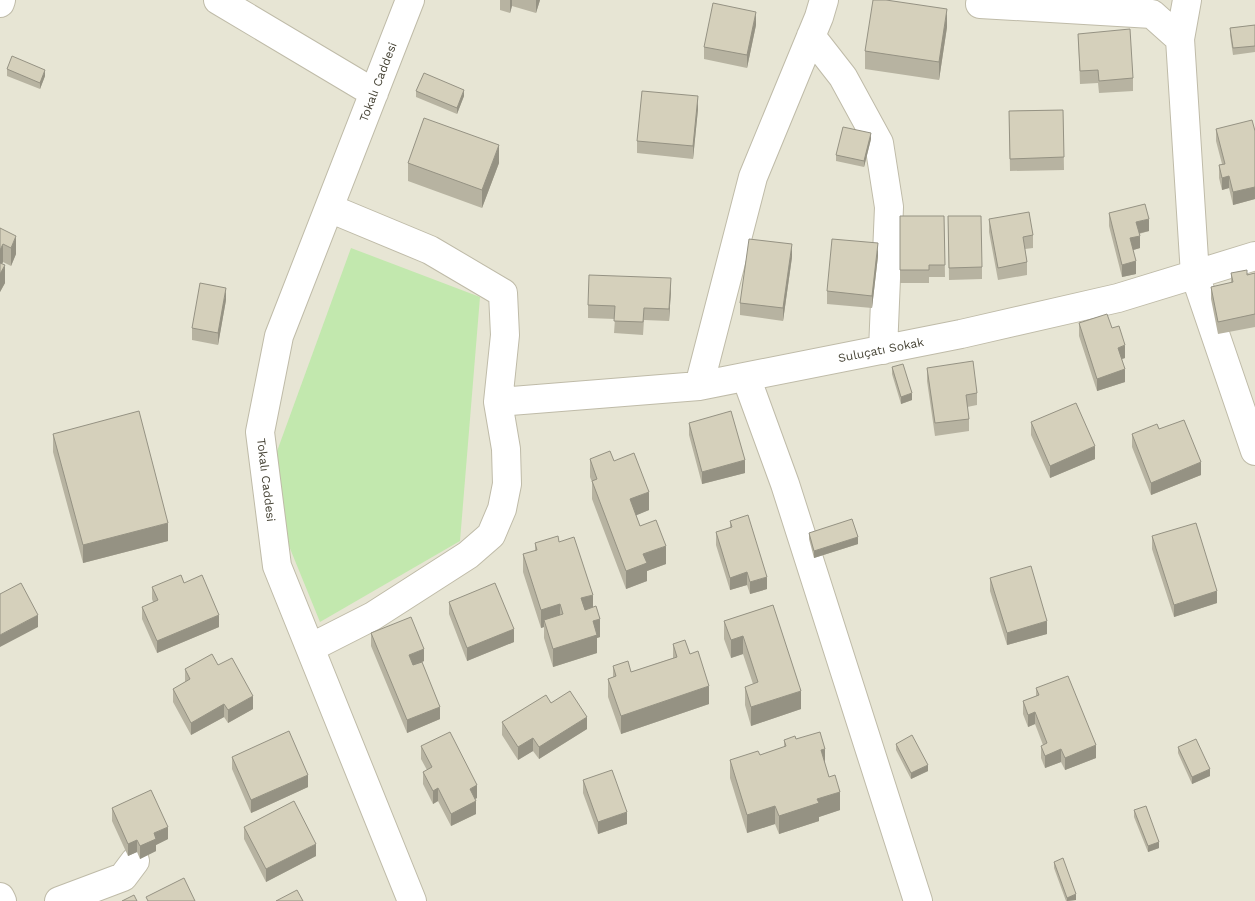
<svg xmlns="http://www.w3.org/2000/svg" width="1255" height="901" viewBox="0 0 1255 901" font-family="'Work Sans',sans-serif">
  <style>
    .residential { fill: #e7e5d4 }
    .green { fill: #c2e8ae }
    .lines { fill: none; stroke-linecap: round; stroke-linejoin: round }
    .minor-casing { stroke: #bfbba8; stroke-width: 30 }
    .minor { stroke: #fff; stroke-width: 28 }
    .wall { fill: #b7b3a1 }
    .shaded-wall { fill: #959283 }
    .building { fill: #d5d0bb; stroke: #959283 }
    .labels { text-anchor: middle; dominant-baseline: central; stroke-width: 4; stroke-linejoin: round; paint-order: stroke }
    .street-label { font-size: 12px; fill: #464335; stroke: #fff }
  </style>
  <rect width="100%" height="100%" fill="#f3f2e6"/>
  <!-- residential -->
  <path class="residential" d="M0,0H1255V901H0Z"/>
  <!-- green -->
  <path class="green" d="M351,248L480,297L460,541L320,622L289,546L276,454Z"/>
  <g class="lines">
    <!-- minor casing -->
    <g class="minor-casing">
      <path id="minor" d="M218,0L374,93
        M410,0L279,336L260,432L277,566L412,901
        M0,3L1,0
        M980,4L1152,14L1180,39L1195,275L1255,451
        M811,36L843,77L879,143L889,207L883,350
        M1180,39L1187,0
        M746,377L785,484L918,901
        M699,386L753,177L819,17L824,0
        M498,402L699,386L961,334L1118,298L1255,256
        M310,648L373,616L468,555L491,535L502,509L507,484L506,449L498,402L505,335L503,293L430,250L329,208
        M0,897L2,901
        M59,901L123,877L135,861"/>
    </g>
    <!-- minor -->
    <use href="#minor" class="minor"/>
  </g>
  <!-- wall -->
  <path class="wall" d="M500,0H540L536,13L512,6L510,13L500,10Z
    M756,25L747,68L704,59V47Z
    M1255,25V52L1233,55L1230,35V28Z
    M947,27L939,80L865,69V51Z
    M1078,34L1133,78V91L1099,93L1098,83L1080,84Z
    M7,69L45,76L40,89L7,76Z
    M416,91L464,96L457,114L416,97Z
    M698,109L693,159L637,153V141Z
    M1063,110L1064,170L1010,171L1009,111Z
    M1216,129L1255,131V199L1233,205L1229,188L1222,190L1219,178V165L1222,164L1216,141Z
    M871,139L864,167L836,161V155Z
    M408,163H499L482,208L408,181Z
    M1109,213L1149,231L1139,234L1140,248L1133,250L1136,274L1122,277L1109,226Z
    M900,216H944L945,277H929V283H900Z
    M948,216L982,267V279L949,280Z
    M989,219L1033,235V248L1025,249L1027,262V275L998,280L989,232Z
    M0,228L16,254L11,266L3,262L2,264L5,283L0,292Z
    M878,256L872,308L827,304V291Z
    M792,257L783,321L740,315V303Z
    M1231,273L1247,275L1255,273V327L1218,334L1211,299V287L1231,283Z
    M671,290L669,321L644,320L643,335L614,333L615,319L588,318V305Z
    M226,300L218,345L192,340V328Z
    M1079,323L1112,328L1125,358L1122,359L1125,382L1097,391L1079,336Z
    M892,367L912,400L901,404L892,374Z
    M927,368L977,393V405L967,407L969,419V431L935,436L927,381Z
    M1031,422L1095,459L1050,478L1031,435Z
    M689,423L745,473L702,484L689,435Z
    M1159,429L1201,475L1151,495L1132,447V434Z
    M53,434L168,541L83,563L53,452Z
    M590,459L614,461L649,510L636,515L640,526L666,564L647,571V581L626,589L592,499V482L590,477Z
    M730,521L767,589L750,594L747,585L730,590L716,545V532L730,528Z
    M809,533L858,544L814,558L809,539Z
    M1152,536L1217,603L1174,617L1152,549Z
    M559,542L593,607L600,637L597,638V653L553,667L544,638V627L541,628L523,572V554L535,551V543Z
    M990,578L1047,634L1007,645L990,591Z
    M184,583L219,627L157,653L142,619V607L153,602L152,599V587Z
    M449,602L514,642L467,661L449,614Z
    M773,605L801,709L751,726L745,705V687L753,684L743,654L731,658L724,639V621Z
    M371,633L424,661L422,662L440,719L407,733L371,646Z
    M673,644L690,654L709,704L621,734L608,697V679L613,677V666L631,672L673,658Z
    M218,665L253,709L228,723L224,717L191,735L173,702V689L185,682V669Z
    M1036,688L1096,758L1065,770L1061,762L1045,768L1041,758V746L1043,745L1035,724L1028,727L1023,714V701L1036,696Z
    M551,703L587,729L539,759L533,751L518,760L502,735V722Z
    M796,739L825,765L840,810L819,817V821L779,834L775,824L747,833L730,778V760L760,755L784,747V740Z
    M896,744L928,771L911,779L896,750Z
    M421,746L477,798L475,799L476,814L451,826L438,801L433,804L423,784V772L427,770L421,759Z
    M1178,747L1210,776L1192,784L1178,753Z
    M232,757L308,787L251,813L232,769Z
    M583,780L627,824L598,834L583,793Z
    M112,808L168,839L156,845V851L140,859L137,852L128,856L112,821Z
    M1134,810L1159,848L1148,852L1134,817Z
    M244,827L316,856L266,882L244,839Z
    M1054,862L1076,900L1066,901L1054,868Z"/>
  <!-- shaded-wall -->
  <path class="shaded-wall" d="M510,0H512V6L510,13Z
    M536,0H540L536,13Z
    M947,9V27L939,80V62Z
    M756,12V25L747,68V55Z
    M45,70V76L40,89V83Z
    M464,90V96L457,114V108Z
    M698,96V109L693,159V146Z
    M871,133V139L864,167V161Z
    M499,145V163L482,208V190Z
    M1229,176V188L1222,190V178Z
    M1255,187V199L1233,205V192Z
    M1149,219V231L1136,234V222Z
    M16,236V254L11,266V248Z
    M1140,236V248L1130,251V238Z
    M878,243V256L872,308V296Z
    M3,244V262L0,268V250Z
    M792,244V257L783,321V308Z
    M1136,261V274L1122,277V265Z
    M5,265V283L0,292V274Z
    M671,278V290L669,321V309Z
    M226,288V300L218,345V333Z
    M1125,345V358L1118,360V348Z
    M1125,369V382L1097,391V379Z
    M912,393V400L901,404V397Z
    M1095,446V459L1050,478V466Z
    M745,460V473L702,484V472Z
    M1201,462V475L1151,495V483Z
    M649,492V510L630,518V499Z
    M168,523V541L83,563V545Z
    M858,537V544L814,558V551Z
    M666,546V564L647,571V581L626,589V571L643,554Z
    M747,572V585L730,590V578Z
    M767,577V589L750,594V582Z
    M1217,591V603L1174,617V605Z
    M593,595V613L581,617V598Z
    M560,604V622L544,620V627L541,628V610Z
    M38,615V627L0,647V635Z
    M219,615V627L157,653V641Z
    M600,619V637L597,638V653L553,667V649L593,621Z
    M1047,621V634L1007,645V633Z
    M514,629V642L467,661V648Z
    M743,636V654L731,658V640Z
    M424,649V661L409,668V655Z
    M709,686V704L621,734V716Z
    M801,691V709L751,726V707Z
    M253,696V709L228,723V710Z
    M224,704V717L191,735V723Z
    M440,707V719L407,733V720Z
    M1035,712V724L1028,727V715Z
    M587,717V729L539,759V747Z
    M533,738V751L518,760V747Z
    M1096,745V758L1065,770V758Z
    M825,749V767L821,750Z
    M1061,749V762L1045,768V756Z
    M928,765V771L911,779V773Z
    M1210,769V776L1192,784V777Z
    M308,775V787L251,813V800Z
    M477,785V798L470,801V789Z
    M438,788V801L433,804V791Z
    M840,792V810L819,817V821L779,834V816L817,799Z
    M476,801V814L451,826V814Z
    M775,806V824L747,833V815Z
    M627,812V824L598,834V822Z
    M168,827V839L156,845V851L140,859V846L154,833Z
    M137,840V852L128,856V844Z
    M1159,842V848L1148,852V846Z
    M316,844V856L266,882V869Z
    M1076,894V900L1067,901V898Z"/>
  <!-- building -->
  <path class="building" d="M873,0H886L947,9L939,62L865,51Z
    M713,3L756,12L747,55L704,47Z
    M1255,25V46L1233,48L1230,28Z
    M1130,29L1133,78L1099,81L1098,70L1080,71L1078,34Z
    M12,56L45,70L40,83L7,69Z
    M424,73L464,90L457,108L416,91Z
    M642,91L698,96L693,146L637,141Z
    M1063,110L1064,157L1010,159L1009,111Z
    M424,118L499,145L482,190L408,163Z
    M1252,120L1255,131V187L1233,192L1229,176L1222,178L1219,165L1225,164L1216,129Z
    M843,127L871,133L864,161L836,155Z
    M1145,204L1149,219L1136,222L1140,236L1130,238L1136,261L1122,265L1109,213Z
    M1029,212L1033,235L1023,237L1027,262L998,268L989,219Z
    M900,216H944L945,265H929V270H900Z
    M948,216H981L982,267L949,268Z
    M0,228L16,236L11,248L3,244L0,250Z
    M749,239L792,244L783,308L740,303Z
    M832,239L878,243L872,296L827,291Z
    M0,263L5,265L0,274Z
    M1247,270V275L1255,273V314L1218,322L1211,287L1233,282L1231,273Z
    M589,275L671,278L669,309L644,308L643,322L614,321L615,306L588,305Z
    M200,283L226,288L218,333L192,328Z
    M1107,314L1112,328L1119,326L1125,345L1118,348L1125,369L1097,379L1079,323Z
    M973,361L977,393L966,395L969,419L935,423L927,368Z
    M903,364L912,393L901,397L892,367Z
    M1076,403L1095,446L1050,466L1031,422Z
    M139,411L168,523L83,545L53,434Z
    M731,411L745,460L702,472L689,423Z
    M1184,420L1201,462L1151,483L1132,434L1157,424L1159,429Z
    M610,451L614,461L634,453L649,492L630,499L640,526L656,520L666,546L643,554L647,563L626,571L592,481L597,479L590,459Z
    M748,515L767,577L750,582L747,572L730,578L716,532L732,527L730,521Z
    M852,519L858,537L814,551L809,533Z
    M1196,523L1217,591L1174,605L1152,536Z
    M558,536L559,542L574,537L593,595L581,598L585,610L596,606L600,619L593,621L597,635L553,649L544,620L563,614L560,604L541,610L523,554L537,550L535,543Z
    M1031,566L1047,621L1007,633L990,578Z
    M181,575L184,583L202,575L219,615L157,641L142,607L158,600L152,587Z
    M21,583L38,615L0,635V594Z
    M495,583L514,629L467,648L449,602Z
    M773,605L801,691L751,707L745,687L758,682L743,636L731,640L724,621Z
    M411,617L424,649L409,655L413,665L422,662L440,707L407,720L371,633Z
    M685,640L690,654L698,651L709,686L621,716L608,679L616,676L613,666L628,661L631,672L677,657L673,644Z
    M212,654L218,665L232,658L253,696L228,710L224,704L191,723L173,689L190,679L185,669Z
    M1068,676L1096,745L1065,758L1061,749L1045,756L1041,746L1047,743L1035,712L1028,715L1023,701L1039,695L1036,688Z
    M570,691L587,717L539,747L533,738L518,747L502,722L546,695L551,703Z
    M289,731L308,775L251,800L232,757Z
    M450,732L477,785L470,789L476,801L451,814L438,788L433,791L423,772L432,767L421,746Z
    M820,732L825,749L821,750L829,777L835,775L840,792L817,799L819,803L779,816L775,806L747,815L730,760L758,751L760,755L786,746L784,740L795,736L796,739Z
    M912,735L928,765L911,773L896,744Z
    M1196,739L1210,769L1192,777L1178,747Z
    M612,770L627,812L598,822L583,780Z
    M151,790L168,827L154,833L156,839L140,846L137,840L128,844L112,808Z
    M294,801L316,844L266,869L244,827Z
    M1146,806L1159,842L1148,846L1134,810Z
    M1063,858L1076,894L1067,898L1054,862Z
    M184,878L195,901H148L146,897Z
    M297,890L303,901H276Z
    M134,895L137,901H122Z"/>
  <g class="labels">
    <!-- street labels -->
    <g class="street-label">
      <text transform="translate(378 82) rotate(-69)">Tokalı Caddesi</text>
      <text transform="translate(881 350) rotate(-11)">Suluçatı Sokak</text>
      <text transform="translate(266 480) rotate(83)">Tokalı Caddesi</text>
    </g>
  </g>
</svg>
